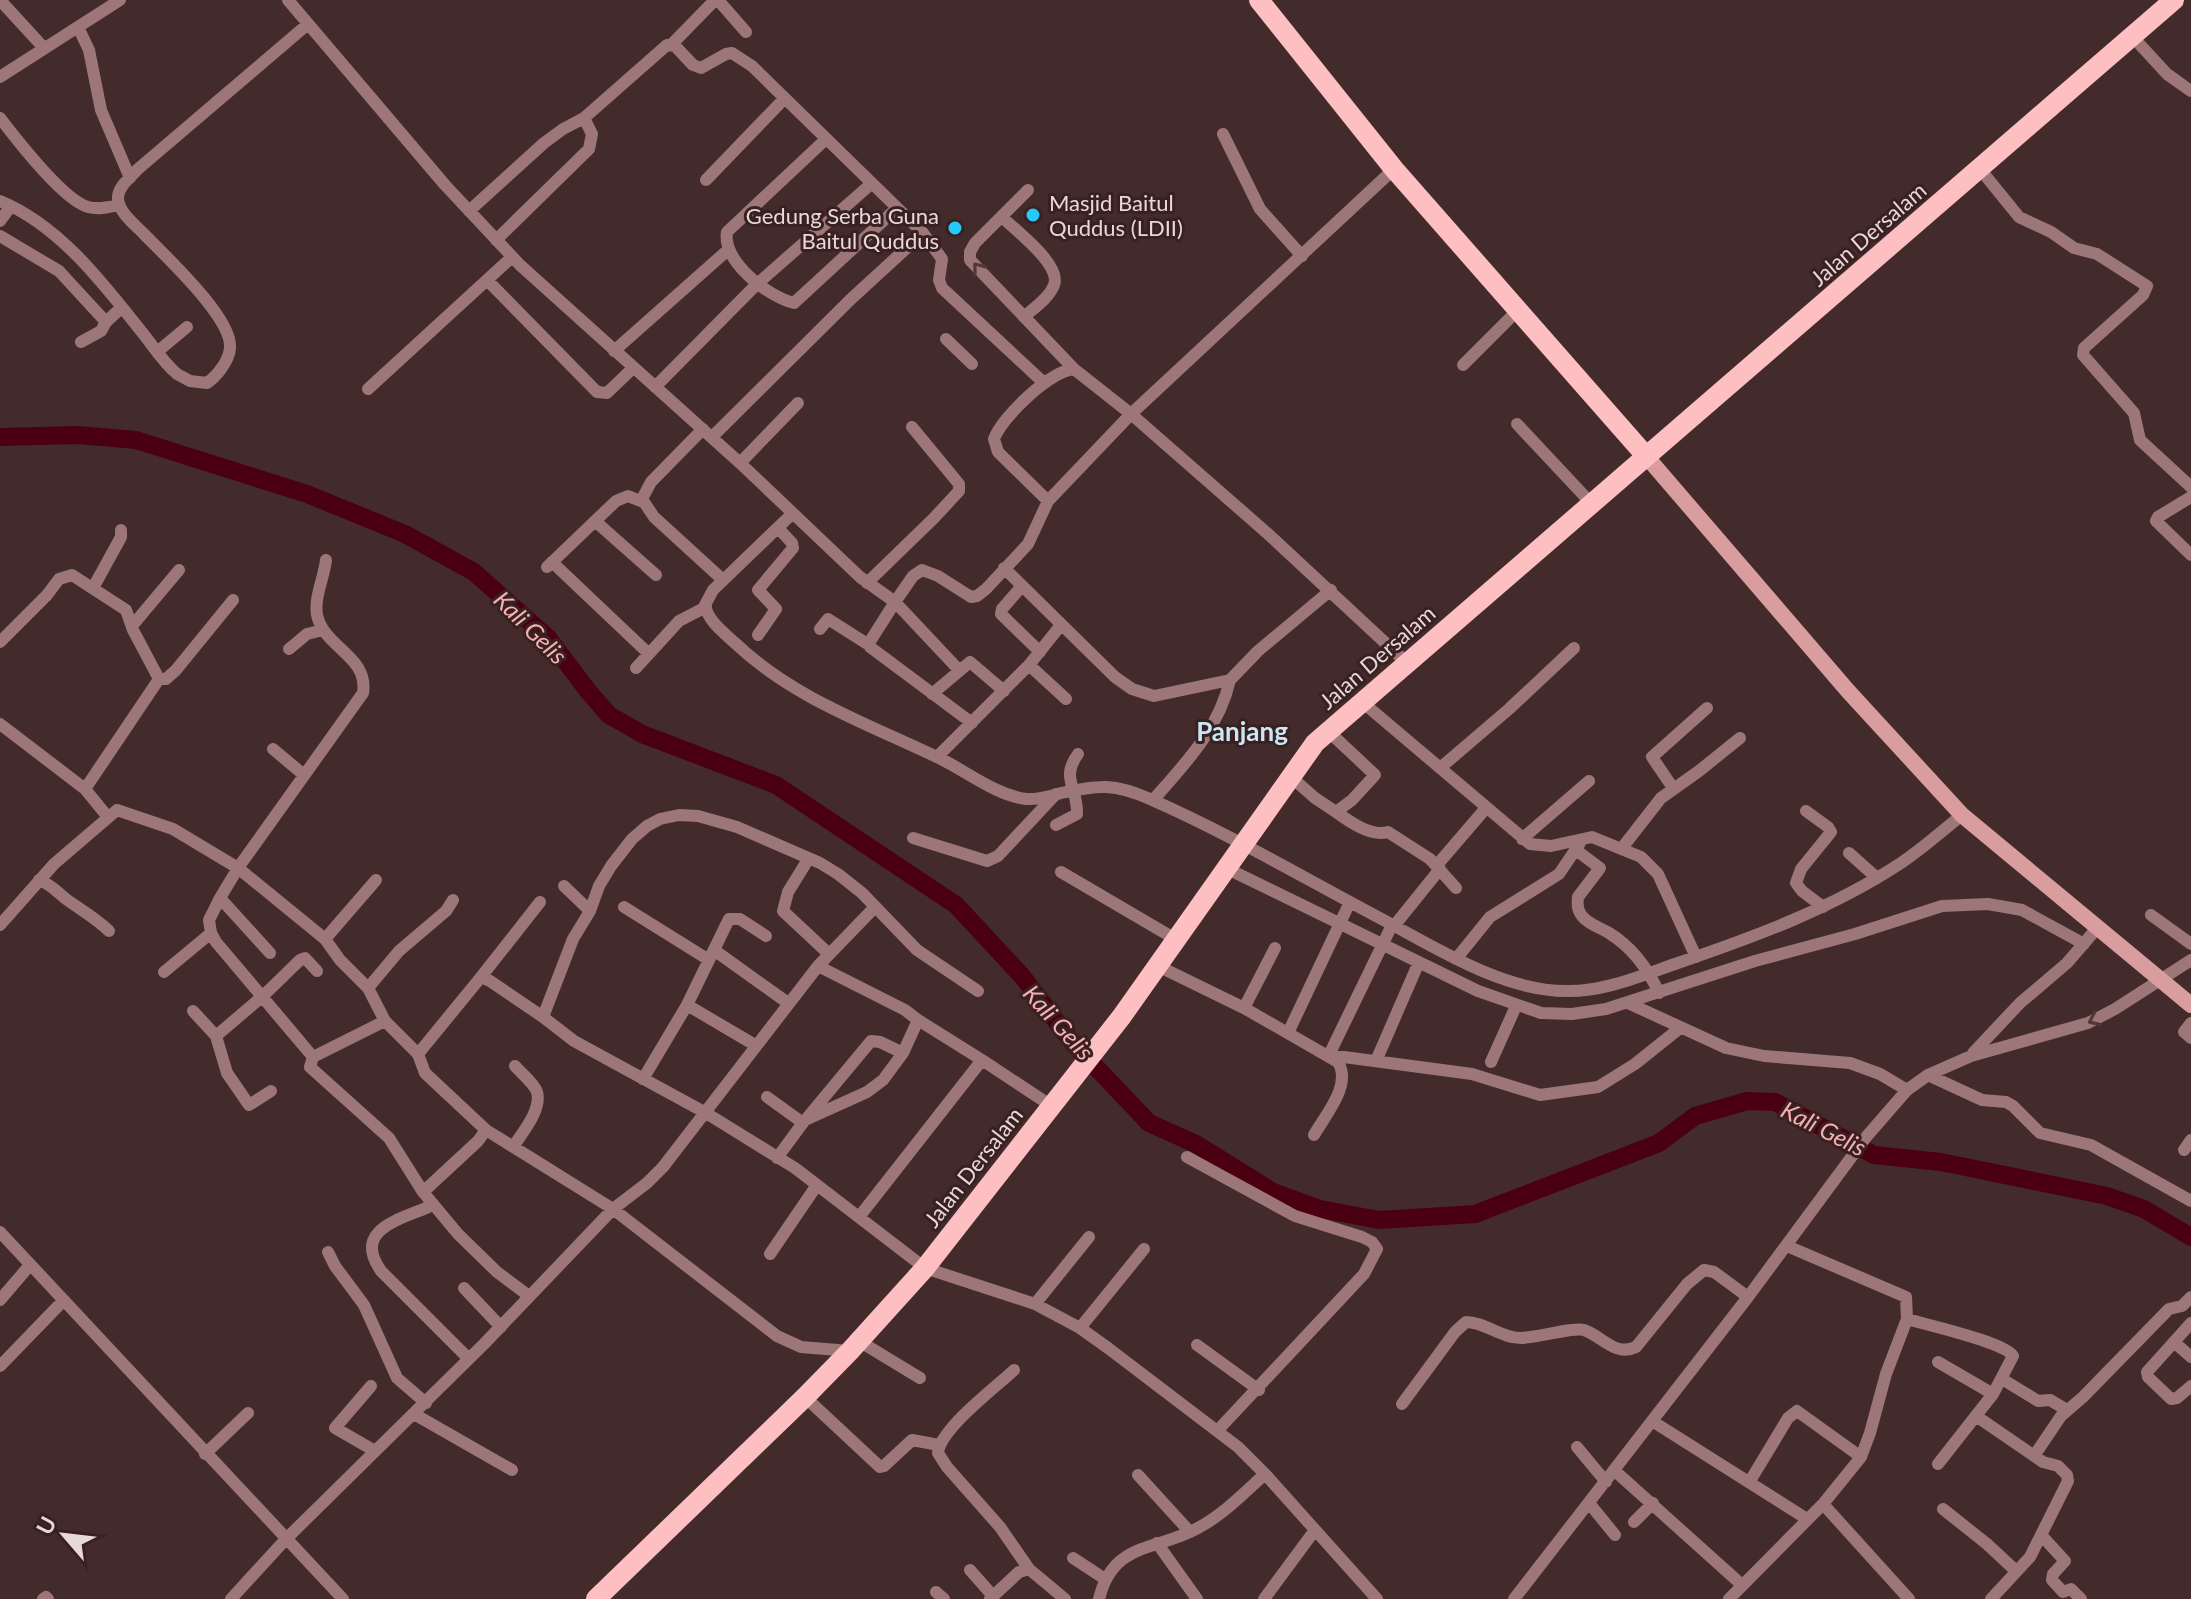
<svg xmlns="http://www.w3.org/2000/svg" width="2191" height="1599" viewBox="0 0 2191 1599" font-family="Lato,sans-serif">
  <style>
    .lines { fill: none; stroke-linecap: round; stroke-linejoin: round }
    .river { stroke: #4a0010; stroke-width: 18 }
    .street { stroke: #9d7778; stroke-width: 12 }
    .secondary { stroke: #d99d9f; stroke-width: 16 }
    .primary { stroke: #fdbfc1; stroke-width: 20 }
    .oneway { stroke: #523638 }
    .poi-dot { fill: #25c9fe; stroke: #392122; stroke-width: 3 }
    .labels { text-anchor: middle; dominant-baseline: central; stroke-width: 6; stroke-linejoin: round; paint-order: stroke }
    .poi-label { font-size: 22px; fill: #e9d8d8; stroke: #392122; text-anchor: start }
    .street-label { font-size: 22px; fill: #e9d8d8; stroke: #392122 }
    .water-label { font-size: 24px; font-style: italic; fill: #f6b0b2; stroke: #392122 }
    .quarter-label { font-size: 26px; font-weight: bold; fill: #c8e8f7; stroke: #392122 }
  </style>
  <rect width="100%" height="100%" fill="#432b2c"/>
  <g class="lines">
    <!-- river -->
    <path class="river" d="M0,437L78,435L136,440L307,494L405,534L474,572L548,638L588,691L609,715L642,734L776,785L956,905L1022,976L1072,1042L1149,1123L1196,1144L1273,1192L1320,1209L1379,1220L1475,1214L1659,1143L1695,1116L1747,1101L1775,1102L1874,1155L1941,1162L2107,1196L2144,1209L2191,1237"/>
    <!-- street -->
    <path class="street" d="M0,0L44,48
      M288,0L445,185L520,265L740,463L860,577L895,602L913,576L922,570L938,576L971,597L977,596L986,589L1028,544L1048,501L1131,414L1394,169
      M718,0L746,32
      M78,27L89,50L101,110L130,178
      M2132,36L2167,74L2191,91
      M672,44L715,0
      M0,77L120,0
      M0,118C17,140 63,200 88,207C99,210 109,207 119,205
      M1223,134L1260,209L1302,256
      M825,140L727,232C722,261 768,297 794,303L896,209
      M1980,169L2019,217L2051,232L2074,248L2097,254L2147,286L2143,295L2084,348L2083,355L2134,413L2140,440L2191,487
      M706,180L784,99
      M1028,190L975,243L970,252V260L1074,369
      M0,201C61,226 105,286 145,336C155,349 164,363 177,374L190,381L207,383C217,376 229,361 230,348C233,318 164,255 143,233C134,224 119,212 118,199C117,187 131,177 138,169L308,24
      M469,211L544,143L563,129L584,118L667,45L675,46L693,65L701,68L726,54L732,53L752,66L923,233L942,259L939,280L942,288L1044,383
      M1002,217C1016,231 1062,265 1054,285C1049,298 1034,308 1024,317
      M0,221L11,206
      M0,236L59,271L106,322L121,308
      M496,240L589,149L592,134L584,118
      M487,280L597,392L607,393L633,368
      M946,339L972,364
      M81,342L101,331L106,322
      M614,351L729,249
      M157,352L187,327
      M1463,365L1517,311
      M655,387L757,284L871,184
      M368,389L512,257
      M1517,424L1591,503
      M703,429L651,482L642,499L654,517L723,580
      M712,437L851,299L923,233
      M740,463L798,403
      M2191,497L2158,517L2156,521L2191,555
      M1048,501L998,452L994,439C1002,417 1050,371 1074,369L1131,414L1267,533L1407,663
      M792,514L713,590L705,605C708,621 723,632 735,643C793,698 866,723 937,757C965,770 995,795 1026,799C1038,800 1050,796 1061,793C1099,785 1114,783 1150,799C1232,835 1309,881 1389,923C1441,951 1505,991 1566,991C1603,992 1640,976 1675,964C1754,937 1831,909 1901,863C1922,849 1942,831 1962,815
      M595,521L656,575
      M552,562L648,653
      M547,567L616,501L628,496L643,502
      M1004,568L1115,677L1132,689L1154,696L1230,680L1258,651L1331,590
      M867,583L934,518L959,491V484L912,427
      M1022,586L1002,609L1001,614L1040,652
      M93,588L121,537V530
      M132,626L179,570
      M820,629L828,619L869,645
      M758,635L776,609L758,590L793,548L792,543L778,528
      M0,642L47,595L59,579L72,575L126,610L133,630L159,679H166L176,670L233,600
      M289,649L307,634L323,630
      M1029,665L1066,699
      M636,668L679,621L706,607
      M958,669L895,602L869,643L870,647L972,723
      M932,694L970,662L1004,691
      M1361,701L1530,844L1551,846L1592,837L1641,857L1658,874L1696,957
      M0,724L85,789L107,816
      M273,749L304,775
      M937,757L1029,665L1061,625
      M1440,768L1509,709L1574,648
      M1290,776L1315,798L1336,812L1352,800L1375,775L1327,730
      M1673,788L1652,757L1707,708
      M85,789L159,679
      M1153,800C1185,764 1219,729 1230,680
      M1806,811L1828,827L1831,832L1801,869L1796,883L1802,891L1823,907
      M1336,812C1350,822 1371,837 1388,832L1430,859L1456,888
      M1056,825L1077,814C1078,788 1060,778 1078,754
      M913,838L987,861L998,856L1056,794
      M1522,839L1589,781
      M1622,848L1661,798L1699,771L1740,738
      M1576,850L1600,868L1578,897C1577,904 1577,910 1582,916C1589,925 1600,927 1609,933C1632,947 1648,969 1659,993
      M1849,853L1877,878
      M809,858L788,892L783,911L829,954
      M1437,865L1486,808
      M1228,869L1478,991L1541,1013L1572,1014L1606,1009L1755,961L1855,934L1942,906L1988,904L2022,910L2084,944
      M1061,872L1177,940
      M39,880C52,885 56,891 66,899C81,910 96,918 109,931
      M564,886L590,911
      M220,898L270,953
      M624,907L709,960
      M2151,915L2191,944
      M0,925L54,864L117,810L173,829L238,868L325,939L340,960L368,988L385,1021L418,1054L425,1073L486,1130L613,1209L777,1336L801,1347L850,1351
      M1392,925L1329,1055L1472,1074L1540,1095L1598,1087L1635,1064L1680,1028
      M1394,926L1440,869
      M325,939L376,880
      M714,950L788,1003
      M1456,959L1490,917L1559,874L1580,843
      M818,966L905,1010L918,1020
      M1158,966L1244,1008L1338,1062C1352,1085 1326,1114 1314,1135
      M164,972L211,933
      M481,977L540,902
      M368,988L399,951L446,911L453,900
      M1628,1003L1726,1048L1764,1056L1850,1063L1880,1074L1907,1090
      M687,1005L755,1045
      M1244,1008L1275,948
      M193,1011L216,1036L227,1073L249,1105L271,1091
      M543,1017L573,939L590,911L599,886L611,866L632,839L647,826L660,819L679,815L698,816L737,827L820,863L838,874L862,893L917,950L978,991
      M385,1021L313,1057L310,1067L389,1138L423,1192L458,1234L497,1272L529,1296
      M2191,1023L2184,1032L2191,1038
      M1288,1033L1350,902
      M216,1036L264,995L300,960L305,958L317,971
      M1973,1053L2020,1003L2067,963L2098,927
      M418,1054L481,977L490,981L543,1017L574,1041L706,1113L795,1168L925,1268L1035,1304L1080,1328L1108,1348L1238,1447L1265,1474L1377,1599
      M313,1057L216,942L211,933L209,920L220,898L238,868L363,693C369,656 324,648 317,615C314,597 324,578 326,560
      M1376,1061L1419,962
      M1491,1062L1516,1006
      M1928,1075L1982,1100L2006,1102L2013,1106L2040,1133L2091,1145L2191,1201
      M643,1079L687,1005L729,919H740L766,936
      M767,1097L803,1123
      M807,1118L871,1041L880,1042L903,1053
      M513,1147C522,1133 542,1110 537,1092C534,1083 522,1074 515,1066
      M2184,1150L2191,1140
      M1187,1157L1295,1216L1362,1237L1372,1242L1377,1249L1364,1274L1218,1430
      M777,1158L805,1120L867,1092L883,1080L903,1053L918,1020L982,1060
      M423,1192L478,1141L486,1130
      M433,1205C403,1219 351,1228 381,1271L469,1359
      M859,1217L982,1060L1050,1105
      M0,1232L343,1599
      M328,1252L335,1266L364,1305L397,1378L426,1403
      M770,1254L817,1185
      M464,1288L501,1327
      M0,1300L30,1265
      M1035,1304L1089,1237
      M1907,1319C1927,1325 2004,1342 2013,1356L1993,1394
      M2191,1323L2147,1372L2148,1377L2171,1399L2177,1398L2191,1386
      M1080,1328L1144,1249
      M859,1341L920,1378
      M2174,1342L2191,1357
      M1197,1345L1259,1390
      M1938,1362L1993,1394L1938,1464
      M0,1366L63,1301
      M1014,1370C995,1388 940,1429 938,1453L947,1467L1000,1527L1029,1569
      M2002,1379L2038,1401L2050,1400L2067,1410
      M371,1386L335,1428L375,1451
      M805,1397L880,1467L884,1466L912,1440L939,1445
      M1402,1404L1455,1332L1466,1322C1485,1322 1501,1338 1521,1338C1536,1338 1573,1327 1584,1330C1602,1336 1615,1357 1636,1347L1687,1284L1704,1270L1714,1272L1748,1297
      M414,1414L512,1470
      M1976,1416L2043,1462L2058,1466L2067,1475L2068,1481L2030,1557L1991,1599
      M1652,1421L1807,1519
      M1577,1447L1606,1482
      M205,1454L248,1413
      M2034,1456L2061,1416L2083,1397L2169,1309L2182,1306L2191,1297
      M1615,1471L1742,1585
      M1138,1475L1190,1532
      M1750,1481L1788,1418L1797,1411L1861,1457
      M1589,1503L1615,1535
      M1823,1504L1909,1599
      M1943,1509L1987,1544L2016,1571
      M1634,1522L1653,1503
      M2042,1536L2065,1561L2053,1574L2052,1580L2063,1592L2071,1589L2081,1599
      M1157,1543L1197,1599
      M1073,1558L1105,1579
      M970,1570L993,1596
      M936,1592L944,1599
      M43,1599L46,1597L48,1599
      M231,1599L286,1539L484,1344L613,1209L647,1183L663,1167L818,966L875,907
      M990,1599L1019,1572L1029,1569L1065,1599
      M1099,1599C1113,1541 1157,1551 1198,1528C1224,1514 1244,1493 1265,1474
      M1264,1599L1315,1530
      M1514,1599L1748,1297L1867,1136L1907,1090L1928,1075L1971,1056L2088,1023L2115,1009L2191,960
      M1729,1599L1823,1504L1861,1457L1870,1433L1886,1374L1907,1319L1906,1297L1787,1246"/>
    <!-- secondary -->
    <path class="secondary" d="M1646,456L1848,691L1962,815L2191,1005"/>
    <!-- primary -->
    <path class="primary" d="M1259,0L1394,169L1646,456
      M596,1599L805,1397L850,1351L925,1268L1122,1016L1315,743L2174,0"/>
  </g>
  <!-- one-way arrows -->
  <defs><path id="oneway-chevron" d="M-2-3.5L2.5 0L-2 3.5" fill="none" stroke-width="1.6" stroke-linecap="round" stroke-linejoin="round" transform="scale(2)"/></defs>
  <g class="oneway">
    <use href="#oneway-chevron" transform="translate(978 268) rotate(-128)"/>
    <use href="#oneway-chevron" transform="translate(2094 1020) rotate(155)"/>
  </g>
  <!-- markers -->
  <g class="poi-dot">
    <circle cx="1033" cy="215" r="8"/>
    <circle cx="955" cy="228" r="8"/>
  </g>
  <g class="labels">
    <!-- poi labels -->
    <g class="poi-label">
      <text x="1049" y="202">Masjid Baitul<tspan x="1049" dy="25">Quddus (LDII)</tspan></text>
      <text x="939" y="215" text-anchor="end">Gedung Serba Guna<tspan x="939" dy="25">Baitul Quddus</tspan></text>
    </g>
    <!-- street labels -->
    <g class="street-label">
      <text transform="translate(1868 234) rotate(-41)">Jalan Dersalam</text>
      <text transform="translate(1377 657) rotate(-41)">Jalan Dersalam</text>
      <text transform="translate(973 1167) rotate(-52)">Jalan Dersalam</text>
    </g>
    <!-- water labels -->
    <g class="water-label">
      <text transform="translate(531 627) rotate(45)">Kali Gelis</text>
      <text transform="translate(1059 1022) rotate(48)">Kali Gelis</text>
      <text transform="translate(1824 1128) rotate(27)">Kali Gelis</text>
    </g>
    <!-- quarter labels -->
    <g class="quarter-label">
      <text x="1242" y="731">Panjang</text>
    </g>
  </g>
  <!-- north arrow -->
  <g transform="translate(64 1535) rotate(298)" stroke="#392122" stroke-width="6" paint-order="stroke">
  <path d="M0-6L14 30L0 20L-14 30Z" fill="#e9d8d8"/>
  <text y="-12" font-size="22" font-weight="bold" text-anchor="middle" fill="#e9d8d8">U</text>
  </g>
</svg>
